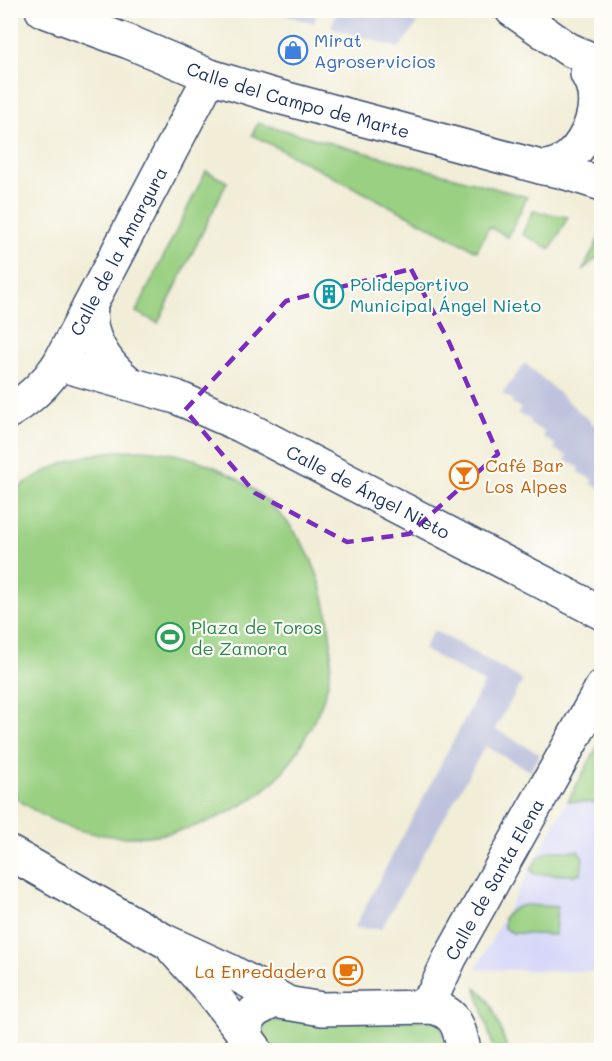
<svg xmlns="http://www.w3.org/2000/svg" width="612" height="1061" viewBox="0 0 612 1061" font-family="Mali,sans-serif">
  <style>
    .built { fill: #d6d7f8 }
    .industrial { fill: #bec2dd }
    .green { fill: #9ad082; stroke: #5a8070; stroke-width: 1.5 }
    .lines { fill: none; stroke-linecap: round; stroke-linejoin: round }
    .minor-casing { stroke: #3b4c70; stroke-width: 36 }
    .minor { stroke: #fff; stroke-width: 33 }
    .marked { fill: none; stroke: #7b2cbf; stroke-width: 4.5; stroke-dasharray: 12 8; stroke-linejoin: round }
    .labels { text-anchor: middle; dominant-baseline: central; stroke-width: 4.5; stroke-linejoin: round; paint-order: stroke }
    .shop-label { font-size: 18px; fill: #366cbe; stroke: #fdfcf7; text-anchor: start }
    .street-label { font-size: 18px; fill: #1b2f5e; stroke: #fdfcf7 }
    .culture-label { font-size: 18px; fill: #0d838f; stroke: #fdfcf7; text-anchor: start }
    .food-label { font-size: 18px; fill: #c56008; stroke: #fdfcf7; text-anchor: start }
    .leisure-label { font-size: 18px; fill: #27864d; stroke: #fdfcf7; text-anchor: start }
  </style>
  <rect width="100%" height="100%" fill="#fdfcf7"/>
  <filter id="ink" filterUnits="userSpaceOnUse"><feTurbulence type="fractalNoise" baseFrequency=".0167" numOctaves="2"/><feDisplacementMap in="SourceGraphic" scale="12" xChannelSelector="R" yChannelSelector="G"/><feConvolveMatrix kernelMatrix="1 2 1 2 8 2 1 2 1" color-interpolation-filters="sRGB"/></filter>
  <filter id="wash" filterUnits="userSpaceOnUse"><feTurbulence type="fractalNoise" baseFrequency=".008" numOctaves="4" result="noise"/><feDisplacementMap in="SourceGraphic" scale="24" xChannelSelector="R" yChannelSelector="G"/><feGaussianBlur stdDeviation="1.35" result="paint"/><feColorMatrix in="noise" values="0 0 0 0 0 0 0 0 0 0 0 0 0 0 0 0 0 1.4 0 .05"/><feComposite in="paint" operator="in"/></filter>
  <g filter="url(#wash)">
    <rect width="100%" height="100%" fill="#f1edd7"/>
    <!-- built -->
    <path class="built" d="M601,740V972L476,969L504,917Z"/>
    <!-- industrial -->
    <path class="industrial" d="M269,11H318L314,23Z
      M339,11H399L417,24L399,48L331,28L334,18Z
      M525,363L601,431V489L591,484L593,480L578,472L580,468L565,460L567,456L554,449L556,445L543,437L545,432L529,424L531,420L518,414L521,408L511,403L513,400L502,394Z
      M434,630L523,680L495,729L540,754L530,771L485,746L381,929L354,928L484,683L423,649Z"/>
    <!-- green -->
    <path class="green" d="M258,123L527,197L508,237L489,227L477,251L252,135Z
      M206,171L227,182L158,323L136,312Z
      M533,211L568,217L551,249L522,234Z
      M601,234V254L583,270Z
      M137,450C192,451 244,474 281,515C307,543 321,575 327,612C330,631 333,651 330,671C328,692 319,712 309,730C301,747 292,762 279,776C260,797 234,811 207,822C139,848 69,841 11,794L10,494C47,465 91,450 137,450Z
      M601,740V803L568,801Z
      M550,851H578L583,857L581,873L575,875L534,874L531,869L538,858Z
      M526,905L557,907L555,935L513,933L504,928V917C510,910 517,906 526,905Z
      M476,988C493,997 501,1033 508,1050H494Z
      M270,1020L306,1022L438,1020L450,1050H273L260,1034L263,1022Z"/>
  </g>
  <g filter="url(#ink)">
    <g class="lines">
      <!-- minor casing -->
      <g class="minor-casing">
        <g id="minor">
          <path id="s1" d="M42,10L129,42L210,76L272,95L544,168L560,171L602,184"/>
          <path d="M512,10L568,49L602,64"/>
          <path d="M544,168C549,166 557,165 562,162C584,149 598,117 594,92C593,86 590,79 587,74"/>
          <path d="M91,306C86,336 106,364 129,383"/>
          <path id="s2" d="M59,364L176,397L242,426L602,613"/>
          <path id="s3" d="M10,411C31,398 46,384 59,364L210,76"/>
          <path d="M10,853L165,941L230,971L286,1002"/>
          <path d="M174,950L209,989L254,1047"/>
          <path id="s4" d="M421,1007L433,995L450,958L602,687"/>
          <path d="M247,1038L246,1027L249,1018L255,1011L274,1001L322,1009L431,1007C457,1012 459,1028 464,1050"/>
        </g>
      </g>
      <!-- minor -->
      <use href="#minor" class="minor"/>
    </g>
  </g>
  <!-- marked area -->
  <path class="marked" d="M411,269L449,342L498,454L409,534L347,542L255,493L185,410L286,301Z"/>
  <!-- icons -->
  <defs>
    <g id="shop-ring" transform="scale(1.5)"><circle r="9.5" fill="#fdfcf7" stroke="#3f7fe0" stroke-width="1.5"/><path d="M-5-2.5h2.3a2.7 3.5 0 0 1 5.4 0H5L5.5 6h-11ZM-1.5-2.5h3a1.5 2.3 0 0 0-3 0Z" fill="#3f7fe0"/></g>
    <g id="building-ring" transform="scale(1.5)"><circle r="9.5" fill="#fdfcf7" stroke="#0f9aa8" stroke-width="1.5"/><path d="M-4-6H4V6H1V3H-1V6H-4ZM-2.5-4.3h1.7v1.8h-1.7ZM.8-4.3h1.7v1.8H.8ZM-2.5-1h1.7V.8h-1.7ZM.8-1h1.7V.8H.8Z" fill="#0f9aa8"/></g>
    <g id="bar-ring" transform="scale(1.5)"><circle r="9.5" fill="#fdfcf7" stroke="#e8710a" stroke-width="1.5"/><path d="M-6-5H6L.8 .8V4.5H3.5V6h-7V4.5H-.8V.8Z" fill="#e8710a"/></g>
    <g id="stadium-ring" transform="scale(1.5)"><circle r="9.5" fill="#fdfcf7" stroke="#2e9e5b" stroke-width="1.5"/><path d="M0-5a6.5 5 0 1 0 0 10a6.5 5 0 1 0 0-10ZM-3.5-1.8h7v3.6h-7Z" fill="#2e9e5b"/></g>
    <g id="cafe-ring" transform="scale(1.5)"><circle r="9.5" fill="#fdfcf7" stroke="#e8710a" stroke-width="1.5"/><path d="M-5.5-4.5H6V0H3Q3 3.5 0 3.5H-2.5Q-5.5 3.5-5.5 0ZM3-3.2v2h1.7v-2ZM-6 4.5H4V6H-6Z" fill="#e8710a"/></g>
  </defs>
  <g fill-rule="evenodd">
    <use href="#shop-ring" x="293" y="50"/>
    <use href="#building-ring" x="329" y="294"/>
    <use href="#bar-ring" x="464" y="475"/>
    <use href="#stadium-ring" x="170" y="637"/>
    <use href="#cafe-ring" x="348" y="971"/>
  </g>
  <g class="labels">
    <!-- shop labels -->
    <g class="shop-label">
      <text x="314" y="40">Mirat<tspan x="314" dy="21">Agroservicios</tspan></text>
    </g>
    <!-- street labels -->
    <g class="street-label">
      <text stroke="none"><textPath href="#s1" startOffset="272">Calle del Campo de Marte</textPath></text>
      <text stroke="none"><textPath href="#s3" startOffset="196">Calle de la Amargura</textPath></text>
      <text stroke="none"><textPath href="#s2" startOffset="336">Calle de Ángel Nieto</textPath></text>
      <text stroke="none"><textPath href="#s4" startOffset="148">Calle de Santa Elena</textPath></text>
    </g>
    <!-- culture labels -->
    <g class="culture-label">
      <text x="350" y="284">Polideportivo<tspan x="350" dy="21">Municipal Ángel Nieto</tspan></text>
    </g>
    <!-- food labels -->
    <g class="food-label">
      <text x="485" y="465">Café Bar<tspan x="485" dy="21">Los Alpes</tspan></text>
      <text x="327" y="971" text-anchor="end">La Enredadera</text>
    </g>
    <!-- leisure labels -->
    <g class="leisure-label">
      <text x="191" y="627">Plaza de Toros<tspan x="191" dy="21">de Zamora</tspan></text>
    </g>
  </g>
  <!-- margin -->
  <rect width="612" height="1061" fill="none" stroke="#fdfcf7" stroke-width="36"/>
</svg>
